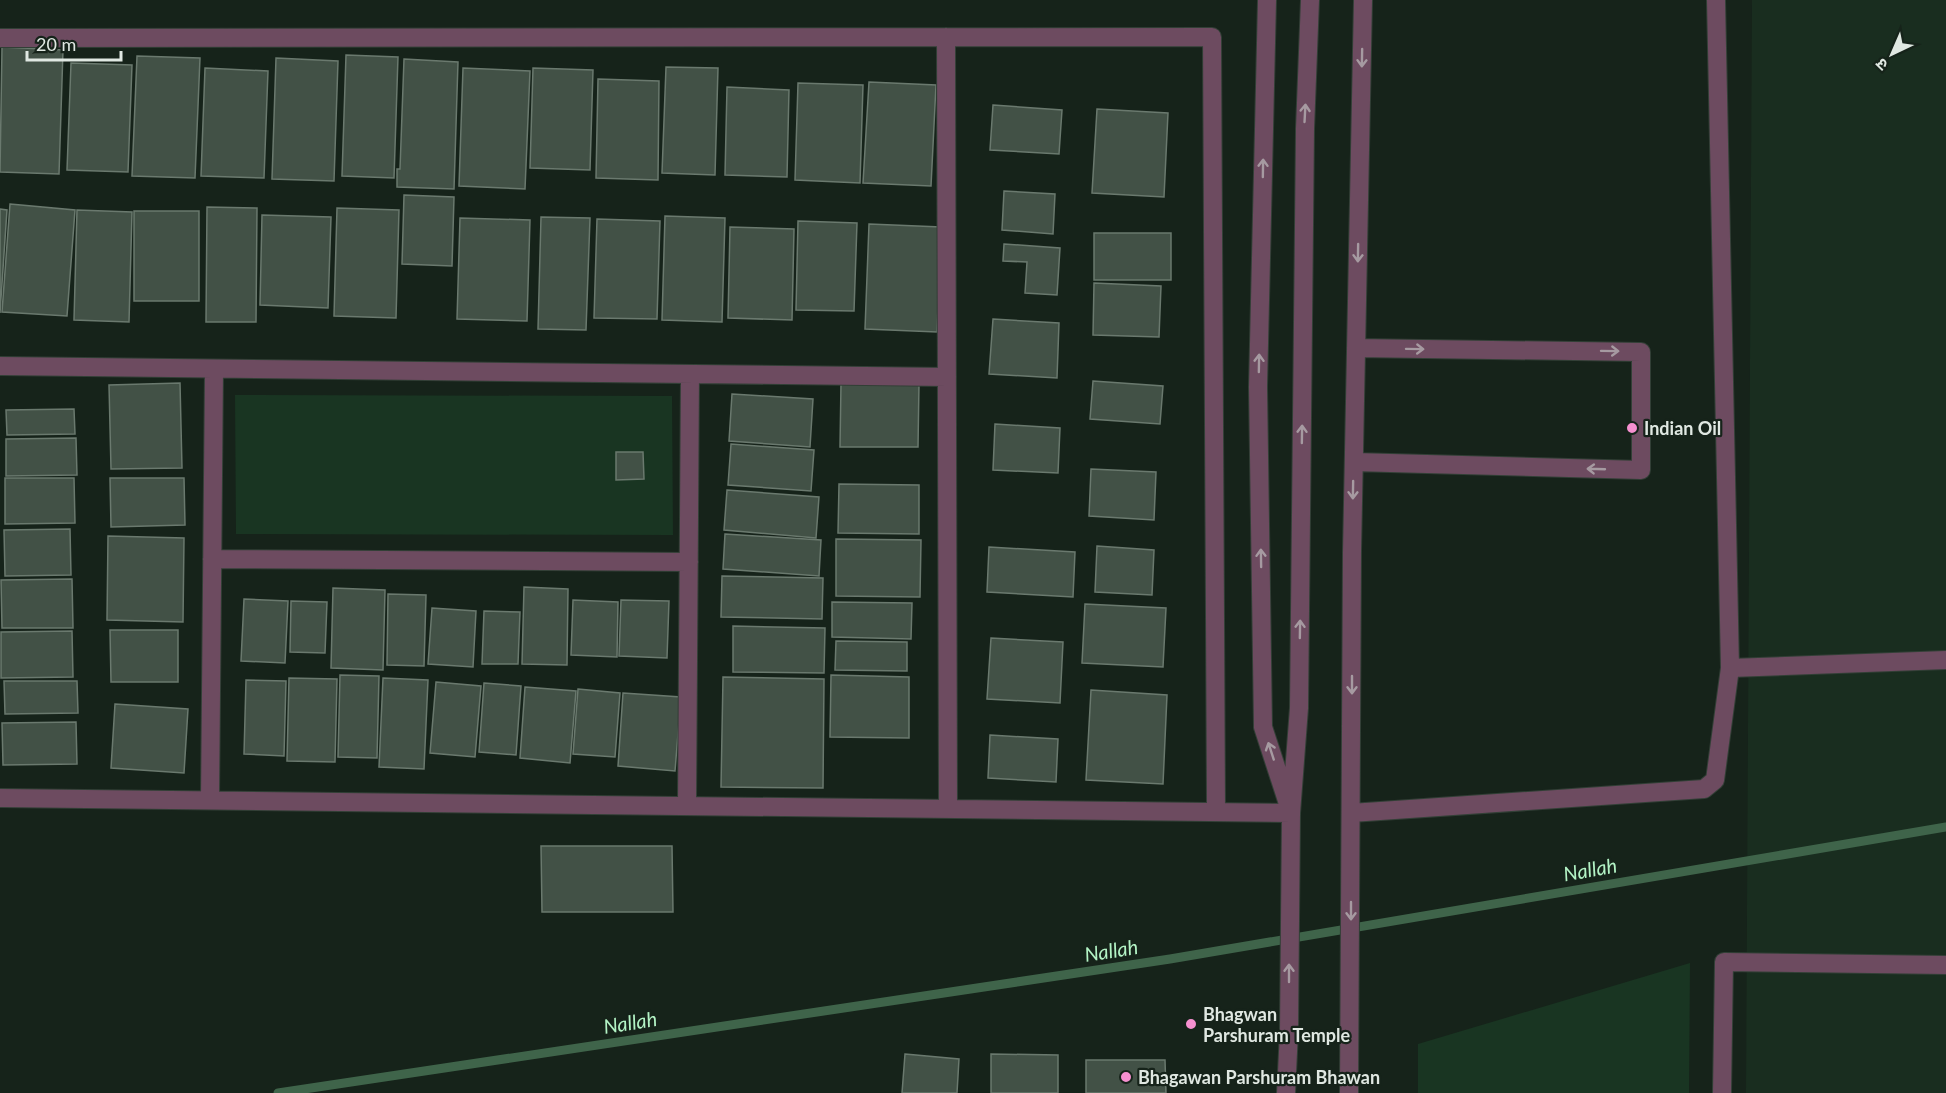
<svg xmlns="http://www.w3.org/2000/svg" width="1946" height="1093" viewBox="0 0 1946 1093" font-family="Lato,'Noto Sans Devanagari',sans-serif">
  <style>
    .built { fill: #192d1f }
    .green { fill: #193522 }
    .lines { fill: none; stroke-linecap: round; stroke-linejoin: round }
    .stream { stroke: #3f644a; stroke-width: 9 }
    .building { fill: #425146; stroke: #6a796e; stroke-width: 1.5 }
    .minor-casing { stroke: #323f36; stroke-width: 20 }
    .minor { stroke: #6d4b60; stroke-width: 18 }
    .oneway { stroke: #a69aa1 }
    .poi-dot { fill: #f690d0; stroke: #16231a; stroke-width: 2 }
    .labels { text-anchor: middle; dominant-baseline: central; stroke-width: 4.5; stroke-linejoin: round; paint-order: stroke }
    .poi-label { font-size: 18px; font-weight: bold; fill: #e0e8e2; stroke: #16231a; text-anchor: start }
    .water-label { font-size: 20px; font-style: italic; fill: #b3f3c5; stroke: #16231a }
  </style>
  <rect width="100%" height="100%" fill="#16231a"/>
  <!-- built -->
  <path class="built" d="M1752,0H1946V1093H1746Z"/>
  <!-- green -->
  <path class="green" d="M235,395L672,396L673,535L236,534Z
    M1690,963L1689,1093H1418V1044Z"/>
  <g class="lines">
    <!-- stream -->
    <path class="stream" d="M278,1093L1170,959L1946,827"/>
  </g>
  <!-- building -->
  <path class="building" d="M2,47L63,50L59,174L0,172Z
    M346,55L398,57L394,178L342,176Z
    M137,56L200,58L195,178L132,176Z
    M276,58L338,61L334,181L272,179Z
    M404,59L458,62L454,189L397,187V169H400Z
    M71,63L132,65L128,172L67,170Z
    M666,67L718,68L715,175L662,173Z
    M205,68L268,71L264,178L201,176Z
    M463,68L530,71L525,189L459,186Z
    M533,68L593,70L590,170L530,168Z
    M598,79L659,81L658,180L596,178Z
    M869,82L936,85L931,186L863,183Z
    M798,83L863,85L860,183L795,180Z
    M727,87L789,90L787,177L725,175Z
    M993,105L1062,110L1059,154L990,150Z
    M1097,109L1168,113L1164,197L1092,193Z
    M1004,191L1055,194L1053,234L1002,230Z
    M404,195L454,197L452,266L402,264Z
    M10,204L75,210L67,316L2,312Z
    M207,207L257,208L256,322H206Z
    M337,208L399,210L396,318L334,316Z
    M0,209L7,210L0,313Z
    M77,210L132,212L129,322L74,320Z
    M134,211H199V301H134Z
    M262,215L331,217L328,308L260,305Z
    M665,216L725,218L722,322L662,320Z
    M541,217L590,218L586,330L538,329Z
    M460,218L530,220L527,321L457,319Z
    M597,219L660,221L657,319L594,318Z
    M798,221L857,223L854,311L796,310Z
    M869,224L941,227L937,332L865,329Z
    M730,227L794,229L792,320L728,318Z
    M1094,233H1171V280H1094Z
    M1004,244L1060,248L1057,295L1025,293L1027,262L1003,261Z
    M1094,283L1161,286L1159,337L1093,335Z
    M993,319L1059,323L1057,378L989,374Z
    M1093,381L1163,386L1160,424L1090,419Z
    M180,383L182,468L111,469L109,385Z
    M841,383L919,384L918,447H840Z
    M732,394L813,399L810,447L729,441Z
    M74,409L75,434L7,435L6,410Z
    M995,424L1060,428L1058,473L993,470Z
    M76,438L77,475L6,476V439Z
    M731,444L814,450L811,491L728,485Z
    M616,452H643L644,479L616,480Z
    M1091,469L1156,472L1154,520L1089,516Z
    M5,478H74L75,523L5,524Z
    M110,478H184L185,525L111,527Z
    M839,484L919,485V534L838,533Z
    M727,490L819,497L816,538L724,530Z
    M70,529L71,575L5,576L4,530Z
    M725,534L821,540L819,576L723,569Z
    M108,536L184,538L183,622L107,620Z
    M836,539L921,540L920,597L836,596Z
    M1097,546L1154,550L1152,595L1095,592Z
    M989,547L1075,552L1073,597L987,592Z
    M722,576L823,578L822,619L721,617Z
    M72,579L73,628H2L1,580Z
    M524,587L568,589L567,665L522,664Z
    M333,588L385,590L383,670L331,668Z
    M388,594L426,595L424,666L387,665Z
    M244,599L288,601L285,663L241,661Z
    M573,600L618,602L617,657L571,655Z
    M621,600L669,601L667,658L619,656Z
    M291,601L327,602L325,653L290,652Z
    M832,602L912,603L911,639L832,637Z
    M1085,604L1166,608L1163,667L1082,663Z
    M432,608L476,611L473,667L428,664Z
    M484,611L520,612L518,664H482Z
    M733,626L825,628L824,673L733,672Z
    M110,630H178V682H111Z
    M72,631L73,677L1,678V632Z
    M991,638L1063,642L1060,703L987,699Z
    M836,641L907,642V671L835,670Z
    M340,675L379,676L377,758L338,757Z
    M831,675L909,677V738L830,737Z
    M723,677L824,679L823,788L721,787Z
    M289,678L337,679L335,762L287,761Z
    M383,678L428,680L424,769L379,767Z
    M246,680L286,681L284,756L244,754Z
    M4,681H77L78,713L5,714Z
    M436,682L481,686L475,757L430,753Z
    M484,683L521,686L516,755L479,752Z
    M525,687L576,691L570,763L520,758Z
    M578,689L620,693L615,757L573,754Z
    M1091,690L1167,695L1163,784L1086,780Z
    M623,693L681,697L675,771L618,766Z
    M115,704L188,709L184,773L111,768Z
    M76,722L77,764L3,765L2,723Z
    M990,735L1058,739L1056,782L988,778Z
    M541,846H672L673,912H542Z
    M905,1054L959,1059L957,1093H902Z
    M991,1054L1058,1055V1093H991Z
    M1086,1060H1165L1166,1093H1086Z"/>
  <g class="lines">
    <!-- minor casing -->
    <g class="minor-casing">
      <path id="minor" d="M1267,0L1258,387L1263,727L1291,813L1289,1031L1286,1093
        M1716,0L1730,668L1946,660
        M946,37L948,808
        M0,38L1212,37L1216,811
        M0,366L947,377
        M1354,462L1641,470V352L1356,348
        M212,559L689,562
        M0,798L1291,813L1299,708L1305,129L1310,0
        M210,800L214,369
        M687,805L690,374
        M1351,813L1704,789L1715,780L1730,668
        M1349,1093L1352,552L1363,0
        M1722,1093L1724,962L1946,965"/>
    </g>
    <!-- minor -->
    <use href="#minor" class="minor"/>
  </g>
  <!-- one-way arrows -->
  <defs><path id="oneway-shaft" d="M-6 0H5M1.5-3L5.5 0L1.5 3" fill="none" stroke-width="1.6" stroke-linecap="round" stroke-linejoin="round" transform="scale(1.5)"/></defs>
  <g class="oneway">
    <use href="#oneway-shaft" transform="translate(1362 58) rotate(91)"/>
    <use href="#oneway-shaft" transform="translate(1305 113) rotate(-87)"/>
    <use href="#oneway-shaft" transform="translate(1263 168) rotate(-89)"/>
    <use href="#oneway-shaft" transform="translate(1358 253) rotate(91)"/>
    <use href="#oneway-shaft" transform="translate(1415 349) rotate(1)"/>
    <use href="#oneway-shaft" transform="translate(1610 351) rotate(1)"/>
    <use href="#oneway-shaft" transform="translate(1259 363) rotate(-89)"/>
    <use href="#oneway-shaft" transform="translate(1302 434) rotate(-89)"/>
    <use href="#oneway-shaft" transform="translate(1596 469) rotate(-178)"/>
    <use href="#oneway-shaft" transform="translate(1353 490) rotate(91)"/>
    <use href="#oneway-shaft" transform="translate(1261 558) rotate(-91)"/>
    <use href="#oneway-shaft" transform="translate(1300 629) rotate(-89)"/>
    <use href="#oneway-shaft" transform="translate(1352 685) rotate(90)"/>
    <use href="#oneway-shaft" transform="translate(1271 751) rotate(-108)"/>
    <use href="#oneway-shaft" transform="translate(1351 911) rotate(90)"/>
    <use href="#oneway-shaft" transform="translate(1289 973) rotate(-90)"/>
  </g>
  <!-- markers -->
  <g class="poi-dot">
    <circle cx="1632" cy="428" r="6"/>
    <circle cx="1191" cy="1024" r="6"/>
    <circle cx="1126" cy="1077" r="6"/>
  </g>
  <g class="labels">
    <!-- poi labels -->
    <g class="poi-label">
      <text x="1644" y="428">Indian Oil</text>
      <text x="1203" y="1014">Bhagwan<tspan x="1203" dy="21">Parshuram Temple</tspan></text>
      <text x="1138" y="1077">Bhagawan Parshuram Bhawan</text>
    </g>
    <!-- water labels -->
    <g class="water-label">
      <text transform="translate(1590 869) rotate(-10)">Nallah</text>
      <text transform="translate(1111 950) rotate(-9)">Nallah</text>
      <text transform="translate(630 1022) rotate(-9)">Nallah</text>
    </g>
  </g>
  <!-- north arrow -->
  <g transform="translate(1892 54) rotate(224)" stroke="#16231a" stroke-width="4.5" paint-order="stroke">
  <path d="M0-4.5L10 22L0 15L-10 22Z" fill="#e0e8e2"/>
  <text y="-9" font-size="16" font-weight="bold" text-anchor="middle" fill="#e0e8e2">उ</text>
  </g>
  <!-- scale -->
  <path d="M27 51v9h94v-9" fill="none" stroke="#e0e8e2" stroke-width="3"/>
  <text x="36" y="51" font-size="18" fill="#e0e8e2" stroke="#16231a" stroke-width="4.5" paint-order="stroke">20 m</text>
</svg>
